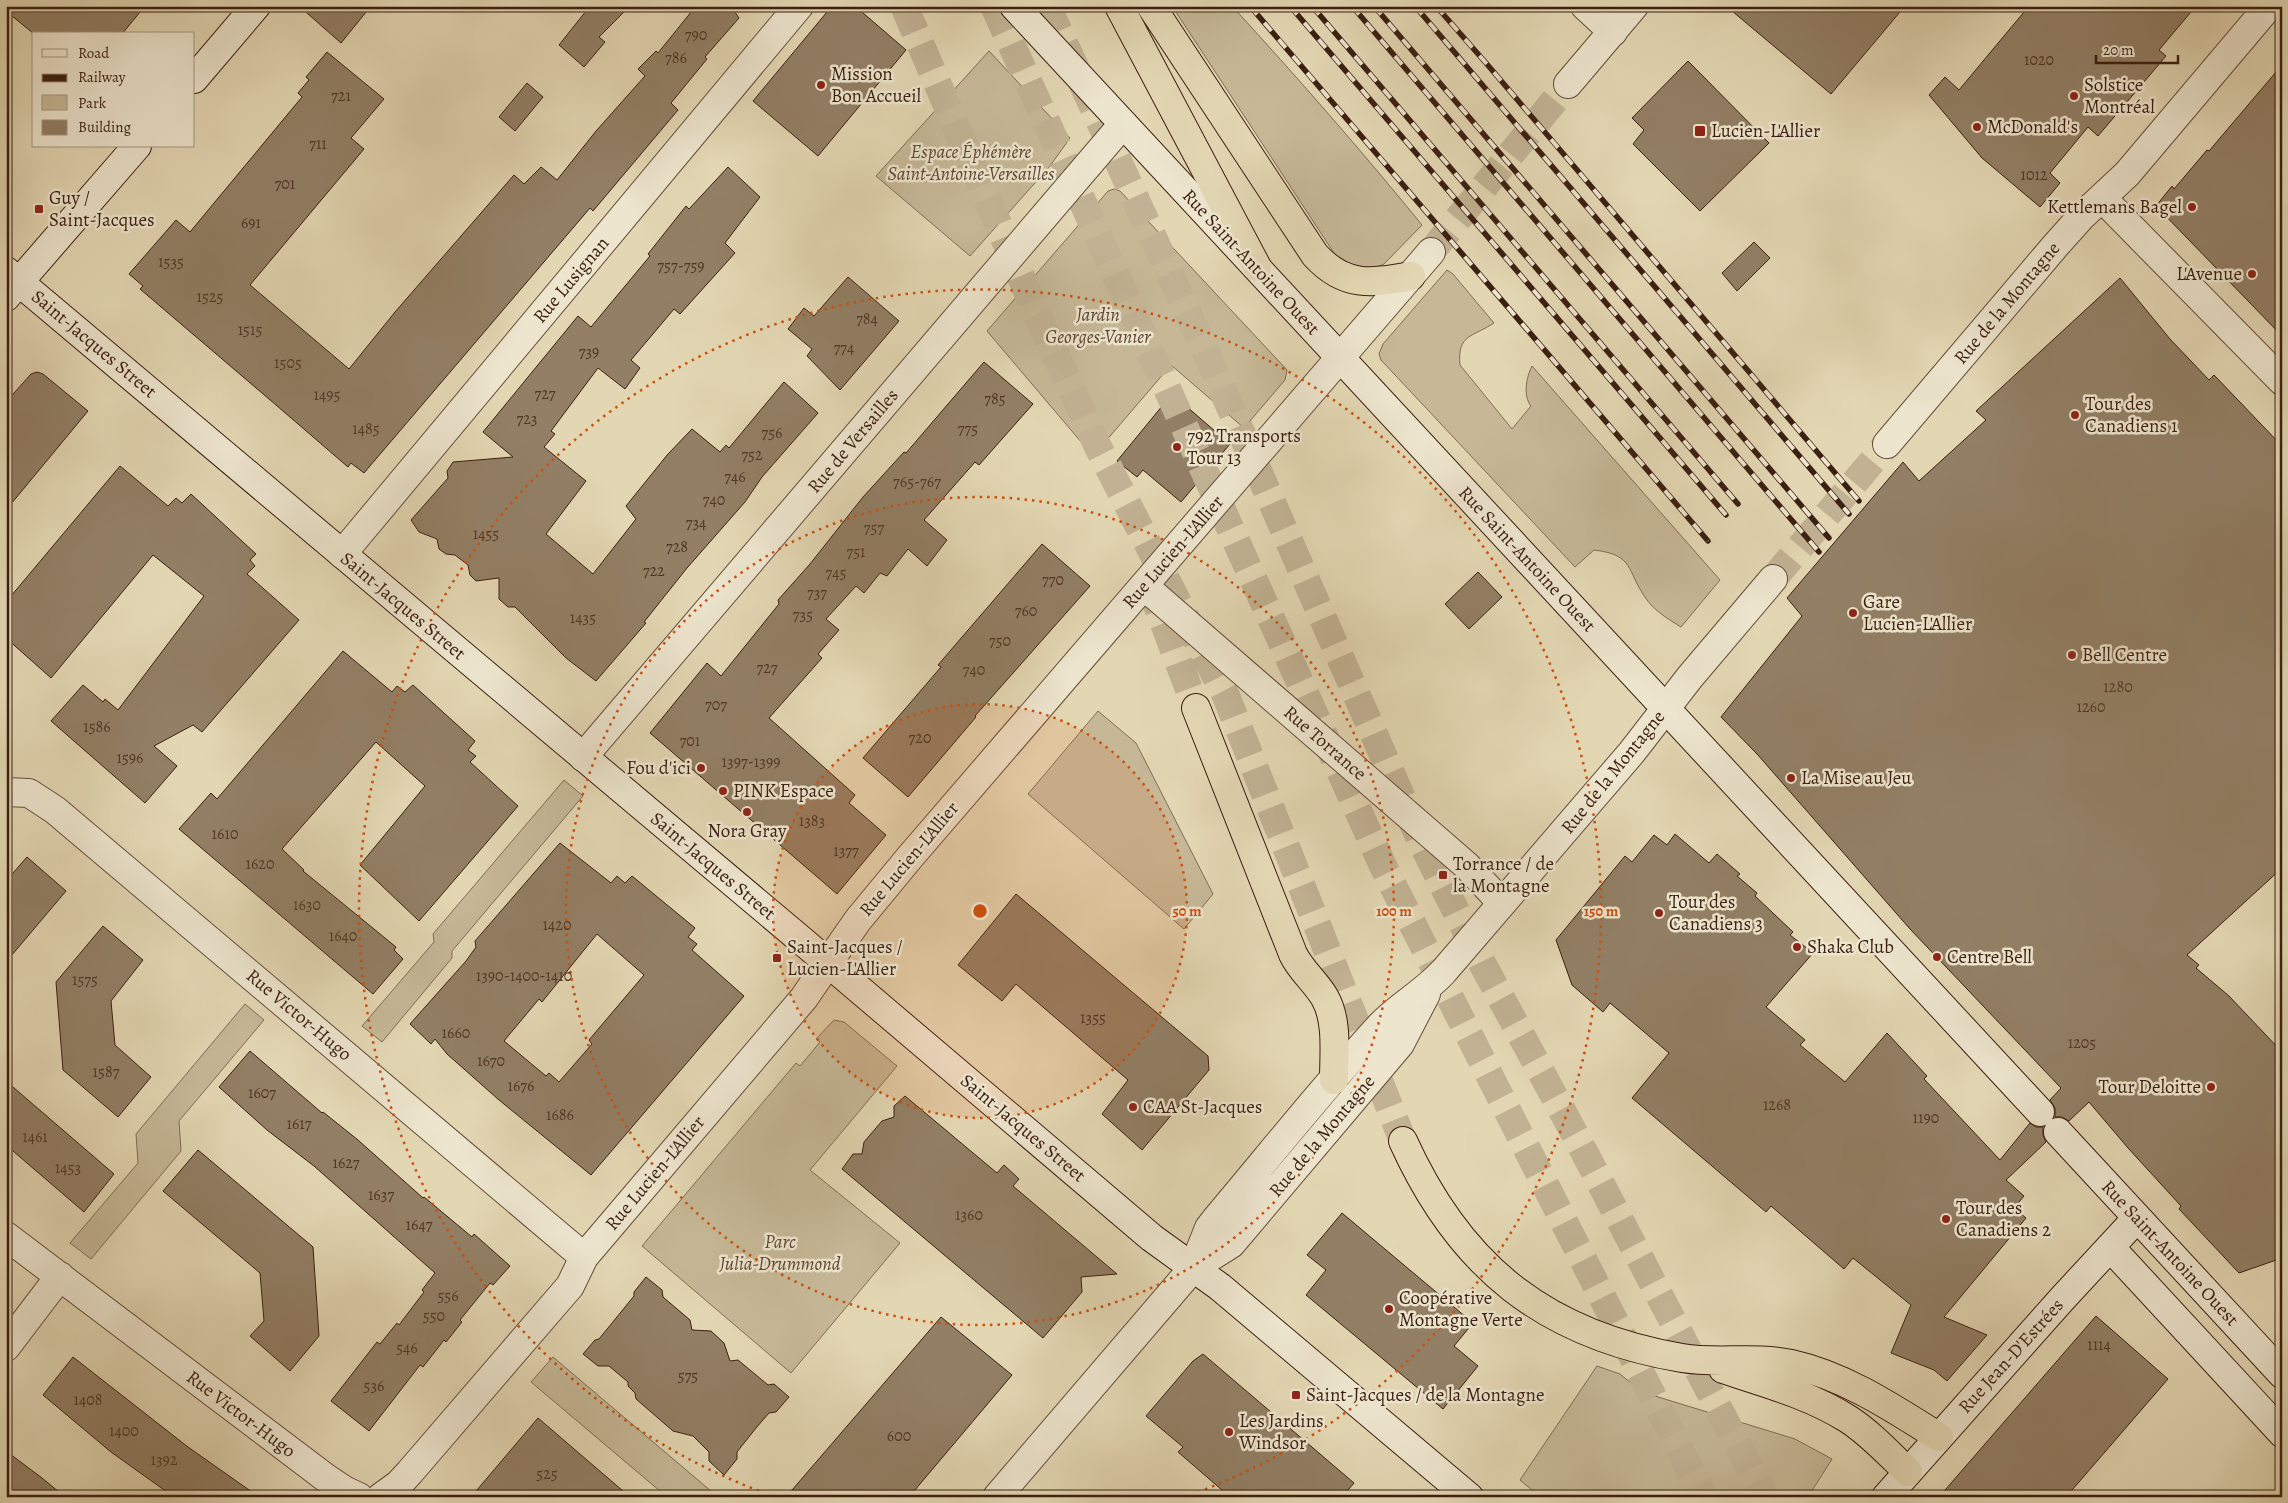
<svg xmlns="http://www.w3.org/2000/svg" width="2288" height="1503" viewBox="0 0 2288 1503" font-family="Alegreya,serif">
  <style>
    .green { fill: #c6b897; stroke: #806c54 }
    .building { fill: #927f65; stroke: #3b1f11; fill-rule: evenodd }
    .lines { fill: none; stroke-linecap: round; stroke-linejoin: round }
    .tertiary-tunnel { stroke: #c1b293; stroke-width: 28; stroke-dasharray: 28 14; stroke-linecap: butt }
    .trunk-tunnel { stroke: #c1b293; stroke-width: 28; stroke-dasharray: 28 14; stroke-linecap: butt }
    .minor-casing { stroke: #654d3a; stroke-width: 30 }
    .tertiary-casing { stroke: #654d3a; stroke-width: 30 }
    .secondary-casing { stroke: #3b1f11; stroke-width: 30 }
    .trunk-casing { stroke: #3b1f11; stroke-width: 30 }
    .minor { stroke: #ede5ce; stroke-width: 28 }
    .tertiary { stroke: #ede5ce; stroke-width: 28 }
    .secondary { stroke: #ede5ce; stroke-width: 28 }
    .trunk { stroke: #e3d7b3; stroke-width: 28 }
    .rail-casing { stroke: #3b1f11; stroke-width: 5.5 }
    .rail { stroke: #ede5ce; stroke-width: 4; stroke-dasharray: 11; stroke-linecap: butt }
    .ring { fill: none; stroke: #ce500d; stroke-width: 2.5; stroke-dasharray: 2.5 5 }
    .poi-dot { fill: #8f2418; stroke: #ede5ce; stroke-width: 2 }
    .labels { text-anchor: middle; dominant-baseline: central; stroke-width: 5; stroke-linejoin: round; paint-order: stroke }
    .number-label { font-size: 16px; fill: #513726 }
    .poi-label { font-size: 19px; fill: #3b1f11; stroke: #ede5ce; text-anchor: start }
    .park-label { font-size: 19px; font-style: italic; fill: #5e4532; stroke: #ede5ce }
    .street-label { font-size: 19px; fill: #3b1f11; stroke: #ede5ce }
    .centre { fill: #ce500d; stroke: #ede5ce; stroke-width: 2.5 }
    .ring-label { font-size: 15px; text-anchor: middle; font-weight: bold; fill: #ce500d; stroke: #ede5ce; stroke-width: 5; stroke-linejoin: round; paint-order: stroke }
  </style>
  <rect width="100%" height="100%" fill="#e3d7b3"/>
  <filter id="stains"><feTurbulence type="fractalNoise" baseFrequency=".004" numOctaves="4"/><feColorMatrix values="0 0 0 0 .2 0 0 0 0 .09 0 0 0 0 .02 0 0 0 .5 -.17"/></filter>
  <radialGradient id="worn" r=".72"><stop offset=".6" stop-color="#630" stop-opacity="0"/><stop offset="1" stop-color="#630" stop-opacity=".3"/></radialGradient>
  <!-- green -->
  <path class="green" d="M1172,6H1232C1297,77 1361,150 1422,225L1384,264C1366,273 1347,267 1334,253Z
    M989,51L1070,138L1050,166L970,256L876,176Z
    M1114,189L1120,191L1287,370L1285,380L1244,428L1171,365L1093,456L987,331L1108,191Z
    M1447,270L1453,274L1494,323C1473,337 1457,334 1460,365L1512,429L1531,406C1523,396 1526,378 1532,366L1720,580L1681,627C1668,619 1653,610 1645,597C1626,570 1635,555 1594,550L1575,567L1381,360L1379,354L1383,344Z
    M1098,711L1136,743L1213,894L1184,929L1028,794Z
    M564,780L583,796L452,951V958L382,1042L362,1026L434,942L433,934Z
    M245,1004L264,1020L179,1121L181,1151L91,1259L70,1243L138,1163L136,1134Z
    M834,1020L844,1022L897,1066L810,1170L900,1243L791,1373L642,1246L796,1063L800,1066L820,1042L816,1039Z
    M553,1357L718,1497H667L531,1382Z
    M1597,1366L1620,1374L1642,1392L1795,1439L1832,1459L1808,1497H1540L1520,1480Z"/>
  <!-- building -->
  <path class="building" d="M6,6H145L122,34H34L6,11Z
    M299,6H371L341,43Z
    M590,6H630L599,37L605,42L584,67L559,45Z
    M696,6H731L739,18L705,57L707,59L671,103L678,110L593,211L590,208L364,473L351,463L348,467L269,399L140,289L143,286L129,274L176,220L190,232L302,97L298,93L309,80L306,77L327,52L384,99L351,138L364,149L250,285L349,369L395,312L514,175L524,184L541,167L557,180L596,131L645,76L638,69L656,51L658,53Z
    M832,6H855L906,50L818,156L753,101Z
    M1726,6H1905L1831,94Z
    M2029,6H2196L2159,50L2166,56L2098,136L2088,127L2050,173L2060,183L2040,207L1982,158L1929,95L1945,77L1959,90Z
    M1688,61L1769,143L1700,211L1633,144L1644,130L1632,118Z
    M2282,65V336L2156,206L2172,186L2174,189L2207,150L2209,151Z
    M527,83L543,97L515,131L499,117Z
    M728,167L760,197L725,243L735,253L680,314L674,309L631,360L640,368L625,389L598,368L551,431L555,434L544,447L586,481L546,534L593,574L636,519L626,506L668,454L692,429L720,452L726,445L729,448L784,382L818,413L762,477L745,502L687,568L644,622L646,623L596,681L566,658L515,607H508L499,599V578L476,581L470,575L468,565L455,555L446,554L439,549L437,539L419,532L411,520L448,478L447,471L453,462L513,457L483,432L578,316L591,327L650,256L648,254L686,206L689,209Z
    M1754,242L1770,258L1737,291L1722,273Z
    M848,277L899,321L840,390L807,356L812,349L788,329L804,308L814,316Z
    M2120,278L2170,339L2209,380L2214,375L2282,446V868L2187,955L2199,965L2196,968L2229,996L2282,1052V1258L2239,1273L2179,1209L2181,1206L2128,1148L2089,1102L2069,1121L2062,1117H2055V1108L2050,1100L2061,1088L1910,929L1757,754L1721,717L1802,616L1787,598L1903,462L1919,481L1986,420L1976,411Z
    M984,362L1033,404L979,465L975,462L924,520L947,540L927,566L908,549L887,576L880,573L864,593L856,586L826,619L839,630L818,654L822,658L769,718L855,795L849,803L886,835L837,894L650,733L707,663L721,676L779,604L778,600L810,564L863,497L904,452L906,453Z
    M37,372L43,374L88,411L6,510V402L31,374Z
    M1172,394L1230,444L1181,502L1143,470L1137,477L1117,461Z
    M120,466L168,506L176,498L182,503L191,494L256,554L250,560L255,566L247,574L299,620L202,732L193,725L154,746L177,766L145,803L51,721L83,685L103,702L105,699L118,710L204,596L153,555L51,678L6,638V602Z
    M1042,544L1090,586L975,716L976,717L908,797L863,758L941,667L938,665Z
    M1478,572L1502,597L1469,629L1445,604Z
    M343,651L392,692L397,686L405,692L413,685L475,741L468,750L476,756L470,762L518,806L419,921L360,865L425,786L376,742L282,849L304,870L303,871L396,947L394,950L403,959L373,994L179,829L211,793L217,799Z
    M1675,834L1709,863L1717,854L1740,874L1737,876L1757,893L1755,896L1793,932L1790,935L1813,953L1766,1007L1805,1040L1800,1045L1845,1082L1887,1033L1927,1076L1924,1079L2000,1160L2030,1123L2036,1127H2043V1135L2046,1142L2006,1180L2024,1196L2014,1208L2026,1218L1944,1317L1987,1335L1947,1381L1934,1370L1891,1353L1911,1305L1853,1258L1844,1269L1771,1206L1766,1212L1632,1098L1669,1053L1610,1003L1603,1012L1572,985L1556,940L1625,856L1632,862L1654,835L1667,845Z
    M560,843L611,883L617,876L625,883L632,876L695,928L688,937L697,944L692,950L744,996L591,1175L499,1100L447,1054L435,1039L431,1044L410,1024L466,961L476,947L475,941ZM597,934L644,975L589,1040L592,1044L559,1082L549,1073L546,1076L504,1041L539,999L542,1002Z
    M27,857L66,891L6,962V881Z
    M1016,894L1208,1056L1209,1070L1142,1150L1102,1114L1128,1080L1016,984L1002,1001L958,965Z
    M103,926L143,960L111,1001L115,1045L151,1077L118,1117L63,1070L56,982Z
    M250,1051L322,1113L323,1112L358,1140L423,1198L424,1197L472,1237L474,1234L510,1266L493,1285L490,1283L460,1320L462,1322L446,1342L444,1340L423,1367L420,1365L369,1431L331,1401L377,1342L380,1344L397,1323L399,1325L424,1292L422,1290L435,1273L314,1166L267,1130L219,1087Z
    M6,1081L114,1174L84,1212L6,1145Z
    M905,1096L997,1173L1004,1165L1019,1179L1013,1186L1117,1274L1081,1277L1082,1292L1043,1338L842,1169L853,1154H862L864,1142L882,1121L894,1117V1106Z
    M198,1150L313,1247L319,1336L290,1371L250,1336L264,1321L260,1273L163,1191Z
    M1342,1213L1473,1323L1454,1346L1478,1366L1443,1409L1306,1295L1326,1270L1307,1255Z
    M646,1277L662,1290L663,1297L690,1320L692,1330L711,1331L724,1343L730,1361L738,1360L768,1385L774,1384L789,1397L776,1412L769,1413L756,1428L737,1452V1459L724,1475L709,1461V1452L693,1436L673,1431L636,1399L635,1393L628,1386V1382L609,1366H598L583,1354L595,1340L599,1339L634,1296V1292Z
    M2096,1316L2168,1379L2066,1497H1939Z
    M941,1317L1012,1375L909,1497H786Z
    M1203,1354L1354,1483L1342,1497H1230L1178,1452L1183,1447L1146,1416L1193,1361Z
    M73,1357L188,1447L259,1497H174L111,1452L43,1395Z
    M538,1418L630,1497H471Z
    M6,1451L42,1478L65,1497H6Z"/>
  <g class="lines">
    <!-- tertiary-tunnel -->
    <path class="tertiary-tunnel" d="M1431,252L1568,84
      M1773,579L1887,444"/>
    <!-- trunk-tunnel -->
    <path class="trunk-tunnel" d="M904,6L1037,314L1098,447L1226,696L1403,1141
      M994,6L1384,868L1704,1497
      M1047,6L1212,366L1420,839L1482,963L1579,1142L1765,1497
      M1149,584L1196,708"/>
    <!-- minor casing -->
    <g class="minor-casing">
      <path id="minor" d="M1585,6L1613,32
        M2102,198L2282,381
        M342,554L799,6
        M1144,586L1467,866L1502,903
        M583,757L1123,124
        M6,792L29,793L55,810L584,1257
        M6,1236L326,1478L344,1490L359,1497
        M6,1347L60,1276
        M381,1497L399,1484L410,1472L570,1286L584,1257L804,998L828,963"/>
    </g>
    <!-- tertiary casing -->
    <g class="tertiary-casing">
      <path id="tertiary" d="M1568,84L1634,6
        M1887,444L2056,245L2082,216L2127,174L2269,6
        M828,963L858,920L910,857L1431,252
        M1193,1268L1231,1244L1400,1044L1426,994
        M997,1497L1193,1268L1209,1228L1216,1219C1270,1155 1323,1088 1380,1026C1399,1006 1425,992 1444,971L1632,752L1690,677L1773,579"/>
    </g>
    <!-- secondary casing -->
    <g class="secondary-casing">
      <path id="secondary" d="M1014,6L2040,1112
        M194,79L256,6
        M6,271L800,939L1152,1238L1220,1287L1469,1497
        M6,297L137,146
        M2058,1132L2282,1374
        M2110,1247L2282,1433
        M1886,1497L2062,1299L2137,1218"/>
    </g>
    <!-- trunk casing -->
    <g class="trunk-casing">
      <path id="trunk" d="M1119,6L1257,267
        M1151,6L1315,255C1344,287 1371,284 1411,276
        M1196,708L1293,954C1301,971 1316,982 1325,998C1338,1021 1334,1054 1334,1080
        M1403,1141C1460,1267 1545,1335 1682,1358C1717,1364 1755,1356 1791,1364C1845,1376 1893,1408 1939,1437
        M1723,1369C1765,1383 1810,1395 1848,1419C1870,1433 1889,1454 1908,1472"/>
    </g>
    <!-- minor -->
    <use href="#minor" class="minor"/>
    <!-- tertiary -->
    <use href="#tertiary" class="tertiary"/>
    <!-- secondary -->
    <use href="#secondary" class="secondary"/>
    <!-- trunk -->
    <use href="#trunk" class="trunk"/>
    <!-- rail casing -->
    <g class="rail-casing">
      <path id="rail" d="M1250,6L1708,541
        M1290,6L1726,515
        M1312,6L1738,504
        M1352,6L1819,552
        M1374,6L1829,538
        M1415,6L1849,514
        M1436,6L1486,63L1859,501"/>
    </g>
    <!-- rail -->
    <use href="#rail" class="rail"/>
  </g>
  <!-- distance rings -->
  <circle cx="980" cy="911" r="207" fill="#ce500d" fill-opacity=".12"/>
  <g class="ring">
    <circle cx="980" cy="911" r="207"/>
    <circle cx="980" cy="911" r="414"/>
    <path d="M773 1496A621 621 0 1 1 1187 1496"/>
  </g>
  <!-- markers -->
  <g class="poi-dot">
    <circle cx="821" cy="85" r="5"/>
    <circle cx="2074" cy="96" r="5"/>
    <circle cx="1977" cy="127" r="5"/>
    <rect x="1694" y="125" width="12" height="12" rx="2.5"/>
    <circle cx="2192" cy="207" r="5"/>
    <rect x="34" y="204" width="10" height="10" rx="2.5"/>
    <circle cx="2252" cy="274" r="5"/>
    <circle cx="2075" cy="415" r="5"/>
    <circle cx="1177" cy="447" r="5"/>
    <circle cx="1853" cy="613" r="5"/>
    <circle cx="2072" cy="655" r="5"/>
    <circle cx="701" cy="768" r="5"/>
    <circle cx="1791" cy="778" r="5"/>
    <circle cx="723" cy="791" r="5"/>
    <circle cx="747" cy="812" r="5"/>
    <rect x="1438" y="870" width="10" height="10" rx="2.5"/>
    <circle cx="1659" cy="913" r="5"/>
    <circle cx="1797" cy="947" r="5"/>
    <circle cx="1937" cy="957" r="5"/>
    <rect x="772" y="953" width="10" height="10" rx="2.5"/>
    <circle cx="2211" cy="1087" r="5"/>
    <circle cx="1133" cy="1107" r="5"/>
    <circle cx="1946" cy="1219" r="5"/>
    <circle cx="1389" cy="1309" r="5"/>
    <rect x="1291" y="1390" width="10" height="10" rx="2.5"/>
    <circle cx="1229" cy="1432" r="5"/>
  </g>
  <g class="labels">
    <!-- number labels -->
    <g class="number-label">
      <text x="696" y="35">790</text>
      <text x="676" y="58">786</text>
      <text x="2039" y="60">1020</text>
      <text x="341" y="96">721</text>
      <text x="318" y="144">711</text>
      <text x="2034" y="175">1012</text>
      <text x="285" y="184">701</text>
      <text x="251" y="223">691</text>
      <text x="171" y="262">1535</text>
      <text x="681" y="266">757-759</text>
      <text x="210" y="297">1525</text>
      <text x="867" y="319">784</text>
      <text x="250" y="330">1515</text>
      <text x="844" y="348">774</text>
      <text x="589" y="352">739</text>
      <text x="288" y="363">1505</text>
      <text x="545" y="394">727</text>
      <text x="327" y="395">1495</text>
      <text x="995" y="399">785</text>
      <text x="527" y="419">723</text>
      <text x="366" y="429">1485</text>
      <text x="968" y="429">775</text>
      <text x="772" y="433">756</text>
      <text x="752" y="455">752</text>
      <text x="735" y="477">746</text>
      <text x="917" y="482">765-767</text>
      <text x="714" y="500">740</text>
      <text x="696" y="523">734</text>
      <text x="874" y="528">757</text>
      <text x="486" y="534">1455</text>
      <text x="677" y="547">728</text>
      <text x="856" y="552">751</text>
      <text x="654" y="571">722</text>
      <text x="836" y="573">745</text>
      <text x="1053" y="580">770</text>
      <text x="817" y="593">737</text>
      <text x="1026" y="611">760</text>
      <text x="803" y="615">735</text>
      <text x="583" y="618">1435</text>
      <text x="1000" y="641">750</text>
      <text x="767" y="668">727</text>
      <text x="974" y="670">740</text>
      <text x="2118" y="687">1280</text>
      <text x="716" y="705">707</text>
      <text x="2091" y="707">1260</text>
      <text x="97" y="727">1586</text>
      <text x="920" y="738">720</text>
      <text x="690" y="741">701</text>
      <text x="130" y="758">1596</text>
      <text x="751" y="762">1397-1399</text>
      <text x="812" y="821">1383</text>
      <text x="225" y="834">1610</text>
      <text x="846" y="851">1377</text>
      <text x="260" y="864">1620</text>
      <text x="307" y="905">1630</text>
      <text x="557" y="925">1420</text>
      <text x="343" y="936">1640</text>
      <text x="524" y="976">1390-1400-1410</text>
      <text x="85" y="980">1575</text>
      <text x="1093" y="1018">1355</text>
      <text x="456" y="1033">1660</text>
      <text x="2082" y="1043">1205</text>
      <text x="491" y="1061">1670</text>
      <text x="106" y="1072">1587</text>
      <text x="521" y="1086">1676</text>
      <text x="262" y="1093">1607</text>
      <text x="1777" y="1105">1268</text>
      <text x="560" y="1115">1686</text>
      <text x="1926" y="1118">1190</text>
      <text x="299" y="1124">1617</text>
      <text x="35" y="1137">1461</text>
      <text x="346" y="1163">1627</text>
      <text x="68" y="1168">1453</text>
      <text x="381" y="1195">1637</text>
      <text x="969" y="1215">1360</text>
      <text x="419" y="1225">1647</text>
      <text x="448" y="1296">556</text>
      <text x="434" y="1316">550</text>
      <text x="2099" y="1345">1114</text>
      <text x="407" y="1348">546</text>
      <text x="688" y="1376">575</text>
      <text x="374" y="1386">536</text>
      <text x="88" y="1400">1408</text>
      <text x="124" y="1431">1400</text>
      <text x="899" y="1436">600</text>
      <text x="164" y="1460">1392</text>
      <text x="547" y="1474">525</text>
    </g>
    <!-- poi labels -->
    <g class="poi-label">
      <text x="831" y="74">Mission<tspan x="831" dy="22">Bon Accueil</tspan></text>
      <text x="2084" y="85">Solstice<tspan x="2084" dy="22">Montréal</tspan></text>
      <text x="1987" y="127">McDonald's</text>
      <text x="1711" y="131">Lucien-L'Allier</text>
      <text x="49" y="198">Guy /<tspan x="49" dy="22">Saint-Jacques</tspan></text>
      <text x="2182" y="207" text-anchor="end">Kettlemans Bagel</text>
      <text x="2242" y="274" text-anchor="end">L'Avenue</text>
      <text x="2085" y="404">Tour des<tspan x="2085" dy="22">Canadiens 1</tspan></text>
      <text x="1187" y="436">792 Transports<tspan x="1187" dy="22">Tour 13</tspan></text>
      <text x="1863" y="602">Gare<tspan x="1863" dy="22">Lucien-L'Allier</tspan></text>
      <text x="2082" y="655">Bell Centre</text>
      <text x="691" y="768" text-anchor="end">Fou d'ici</text>
      <text x="1801" y="778">La Mise au Jeu</text>
      <text x="733" y="791">PINK Espace</text>
      <text x="747" y="831" text-anchor="middle">Nora Gray</text>
      <text x="1453" y="864">Torrance / de<tspan x="1453" dy="22">la Montagne</tspan></text>
      <text x="1669" y="902">Tour des<tspan x="1669" dy="22">Canadiens 3</tspan></text>
      <text x="787" y="947">Saint-Jacques /<tspan x="787" dy="22">Lucien-L'Allier</tspan></text>
      <text x="1807" y="947">Shaka Club</text>
      <text x="1947" y="957">Centre Bell</text>
      <text x="2201" y="1087" text-anchor="end">Tour Deloitte</text>
      <text x="1143" y="1107">CAA St-Jacques</text>
      <text x="1956" y="1208">Tour des<tspan x="1956" dy="22">Canadiens 2</tspan></text>
      <text x="1399" y="1298">Coopérative<tspan x="1399" dy="22">Montagne Verte</tspan></text>
      <text x="1306" y="1395">Saint-Jacques / de la Montagne</text>
      <text x="1239" y="1421">Les Jardins<tspan x="1239" dy="22">Windsor</tspan></text>
    </g>
    <!-- park labels -->
    <g class="park-label">
      <text x="971" y="152">Espace Éphémère<tspan x="971" dy="22">Saint-Antoine-Versailles</tspan></text>
      <text x="1098" y="315">Jardin<tspan x="1098" dy="22">Georges-Vanier</tspan></text>
      <text x="780" y="1242">Parc<tspan x="780" dy="22">Julia-Drummond</tspan></text>
    </g>
    <!-- street labels -->
    <g class="street-label">
      <text transform="translate(1251 262) rotate(47)">Rue Saint-Antoine Ouest</text>
      <text transform="translate(571 280) rotate(-50)">Rue Lusignan</text>
      <text transform="translate(2007 303) rotate(-50)">Rue de la Montagne</text>
      <text transform="translate(94 344) rotate(40)">Saint-Jacques Street</text>
      <text transform="translate(853 441) rotate(-50)">Rue de Versailles</text>
      <text transform="translate(1173 552) rotate(-49)">Rue Lucien-L'Allier</text>
      <text transform="translate(1527 559) rotate(47)">Rue Saint-Antoine Ouest</text>
      <text transform="translate(403 606) rotate(40)">Saint-Jacques Street</text>
      <text transform="translate(1325 743) rotate(41)">Rue Torrance</text>
      <text transform="translate(1613 772) rotate(-51)">Rue de la Montagne</text>
      <text transform="translate(909 859) rotate(-50)">Rue Lucien-L'Allier</text>
      <text transform="translate(713 866) rotate(40)">Saint-Jacques Street</text>
      <text transform="translate(299 1015) rotate(40)">Rue Victor-Hugo</text>
      <text transform="translate(1023 1128) rotate(40)">Saint-Jacques Street</text>
      <text transform="translate(1322 1136) rotate(-50)">Rue de la Montagne</text>
      <text transform="translate(655 1173) rotate(-50)">Rue Lucien-L'Allier</text>
      <text transform="translate(2170 1253) rotate(47)">Rue Saint-Antoine Ouest</text>
      <text transform="translate(2011 1356) rotate(-48)">Rue Jean-D'Estrées</text>
      <text transform="translate(241 1414) rotate(37)">Rue Victor-Hugo</text>
    </g>
  </g>
  <circle cx="980" cy="911" r="8" class="centre"/>
  <g class="ring-label">
    <text x="1187" y="916">50 m</text>
    <text x="1394" y="916">100 m</text>
    <text x="1601" y="916">150 m</text>
  </g>
  <!-- margin -->
  <rect width="2288" height="1503" fill="none" stroke="#e3d7b3" stroke-width="25"/>
  <rect x="8" y="8" width="2273" height="1488" fill="none" stroke="#3b1f11" stroke-width="2.5"/>
  <rect x="12" y="12" width="2263" height="1478" fill="none" stroke="#3b1f11"/>
  <!-- legend -->
  <rect x="32" y="32" width="162" height="115" fill="#ede5ce" stroke="#a69682"/>
  <rect x="42" y="49" width="25" height="8" fill="#ede5ce" stroke="#a69682"/>
  <text x="78" y="58" font-size="15" fill="#3b1f11">Road</text>
  <rect x="42" y="74" width="25" height="8" fill="#3b1f11" stroke="#a69682"/>
  <text x="78" y="82" font-size="15" fill="#3b1f11">Railway</text>
  <rect x="42" y="95" width="25" height="15" fill="#c6b897" stroke="#a69682"/>
  <text x="78" y="108" font-size="15" fill="#3b1f11">Park</text>
  <rect x="42" y="120" width="25" height="15" fill="#927f65" stroke="#a69682"/>
  <text x="78" y="132" font-size="15" fill="#3b1f11">Building</text>
  <!-- scale -->
  <path d="M2096 55v8h82v-8" fill="none" stroke="#3b1f11" stroke-width="2.5"/>
  <text x="2103" y="55" font-size="15" fill="#3b1f11" stroke="#ede5ce" stroke-width="4" paint-order="stroke">20 m</text>
  <rect width="100%" height="100%" filter="url(#stains)"/>
  <rect width="100%" height="100%" fill="url(#worn)"/>
</svg>
